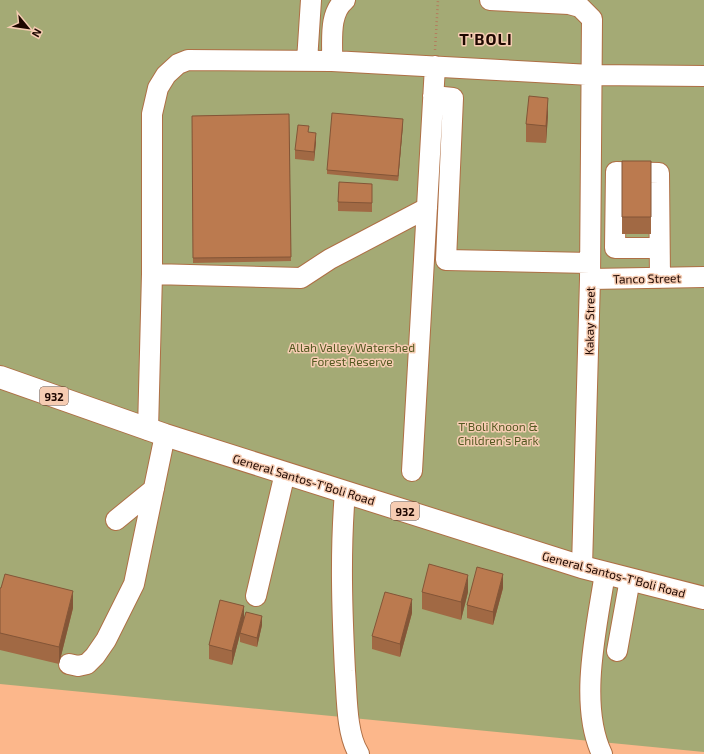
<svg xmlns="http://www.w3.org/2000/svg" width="704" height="754" viewBox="0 0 704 754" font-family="'Exo 2',sans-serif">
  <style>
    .green { fill: #a4aa75 }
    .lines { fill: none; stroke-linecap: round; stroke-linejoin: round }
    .minor-casing { stroke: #ae6f45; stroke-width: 22 }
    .major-casing { stroke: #ae6f45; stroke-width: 24 }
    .path { stroke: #b37d5d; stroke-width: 2.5; stroke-dasharray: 1 3; stroke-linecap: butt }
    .minor { stroke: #fff; stroke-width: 20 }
    .major { stroke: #fff; stroke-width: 22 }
    .wall { fill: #a16944 }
    .shaded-wall { fill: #835537 }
    .building { fill: #bb7a4f; stroke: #835537 }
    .labels { text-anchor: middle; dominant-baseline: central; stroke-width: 3; stroke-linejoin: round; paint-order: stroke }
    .shield { fill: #f6ccb2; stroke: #5f4235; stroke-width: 1 }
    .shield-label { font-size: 11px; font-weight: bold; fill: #1e0700 }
    .street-label { font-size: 12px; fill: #1e0700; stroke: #f6ccb2 }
    .park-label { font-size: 12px; fill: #545921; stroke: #f6ccb2 }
    .district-label { font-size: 16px; font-weight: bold; letter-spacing: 1px; fill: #1e0700; stroke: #f6ccb2 }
  </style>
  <rect width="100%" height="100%" fill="#fcb78b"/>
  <!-- green -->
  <path class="green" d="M0,0H704V752L0,684Z"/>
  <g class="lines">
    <!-- minor casing -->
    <g class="minor-casing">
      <path id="minor" d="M490,0L569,4L580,7L592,19L590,279L582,567
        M307,61L311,0
        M332,61C333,42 328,14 345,0
        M433,96L453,98L446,260L590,263
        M659,248H615L616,172L659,173L660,278
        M152,274L301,278L330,259L427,208
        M590,279L704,277
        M148,430L152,274V114L158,88L166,75L178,64L188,60L332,61L591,75L704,76
        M412,471L435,66
        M345,492C340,552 342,611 345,671C347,695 346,734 359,754
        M116,520L154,489
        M256,596L285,473
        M617,651L630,579
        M69,664L78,666L87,664L95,656L106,640L134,584L165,435
        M602,754C578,704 597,626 605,573"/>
    </g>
    <!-- major casing -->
    <g class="major-casing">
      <path id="major" d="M0,377L165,435L582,567L704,598"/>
    </g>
    <!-- path -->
    <path class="path" d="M435,50L438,0"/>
    <!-- minor -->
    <use href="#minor" class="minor"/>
    <!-- major -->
    <use href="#major" class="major"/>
  </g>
  <!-- wall -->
  <path class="wall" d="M289,114L291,261L193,263L192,116Z
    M548,115L546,143L526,142V124Z
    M403,124L398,181L327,174V170Z
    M309,132L316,142L314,161L295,159V150Z
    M622,161H651V234H622Z
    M372,193V212L338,211V202Z
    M0,588L73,608L59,664L0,650Z
    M503,588L493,625L467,618V605Z
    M422,592H468L461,620L422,609Z
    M412,613L400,657L372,649V636Z
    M244,619L232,665L209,659V645Z
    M262,625L257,647L240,642V633Z"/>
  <!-- shaded-wall -->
  <path class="shaded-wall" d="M548,98V115L546,143V126Z
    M403,119V124L398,181V176Z
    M316,133V142L314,161V152Z
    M503,574V588L493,625V612Z
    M468,575V592L461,620V602Z
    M73,591V608L59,664V647Z
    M412,599V613L400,657V644Z
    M244,606V619L232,665V651Z
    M262,616V625L257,647V638Z"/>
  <!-- building -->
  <path class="building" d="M529,96L548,98L546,126L526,124Z
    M332,113L403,119L398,176L327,170Z
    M289,114L291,257L193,258L192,116Z
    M298,125L309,126L308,132L316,133L314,152L295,150Z
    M622,161H651V217H622Z
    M339,182L372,184V203L338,202Z
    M429,564L468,575L461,602L422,592Z
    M477,567L503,574L493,612L467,605Z
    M5,574L73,591L59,647L0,633V588H1Z
    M385,592L412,599L400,644L372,636Z
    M220,600L244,606L232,651L209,645Z
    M246,612L262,616L257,638L240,633Z"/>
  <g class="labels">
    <!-- shield labels -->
    <g class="shield">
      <rect x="40" y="387" width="28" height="18" rx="3"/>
      <rect x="391" y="502" width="28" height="18" rx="3"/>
    </g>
    <g class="shield-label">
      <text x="54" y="396">932</text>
      <text x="405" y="511">932</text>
    </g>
    <!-- street labels -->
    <g class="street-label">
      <text transform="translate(647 278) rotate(-1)">Tanco Street</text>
      <text transform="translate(589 321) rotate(-89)">Kakay Street</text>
      <text transform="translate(304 479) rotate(17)">General Santos-T'Boli Road</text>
      <text transform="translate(614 574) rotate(15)">General Santos-T'Boli Road</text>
    </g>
    <!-- park labels -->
    <g class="park-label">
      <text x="352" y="347">Allah Valley Watershed<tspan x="352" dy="14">Forest Reserve</tspan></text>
      <text x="498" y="426">T'Boli Knoon &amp;<tspan x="498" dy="14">Children's Park</tspan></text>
    </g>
    <!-- district labels -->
    <g class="district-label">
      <text x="486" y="38">T'BOLI</text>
    </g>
  </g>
  <!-- north arrow -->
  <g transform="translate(28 28) rotate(119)" stroke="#f6ccb2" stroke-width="3" paint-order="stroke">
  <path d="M0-3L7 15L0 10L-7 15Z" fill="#1e0700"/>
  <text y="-6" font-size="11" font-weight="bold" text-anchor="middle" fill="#1e0700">N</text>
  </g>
</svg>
